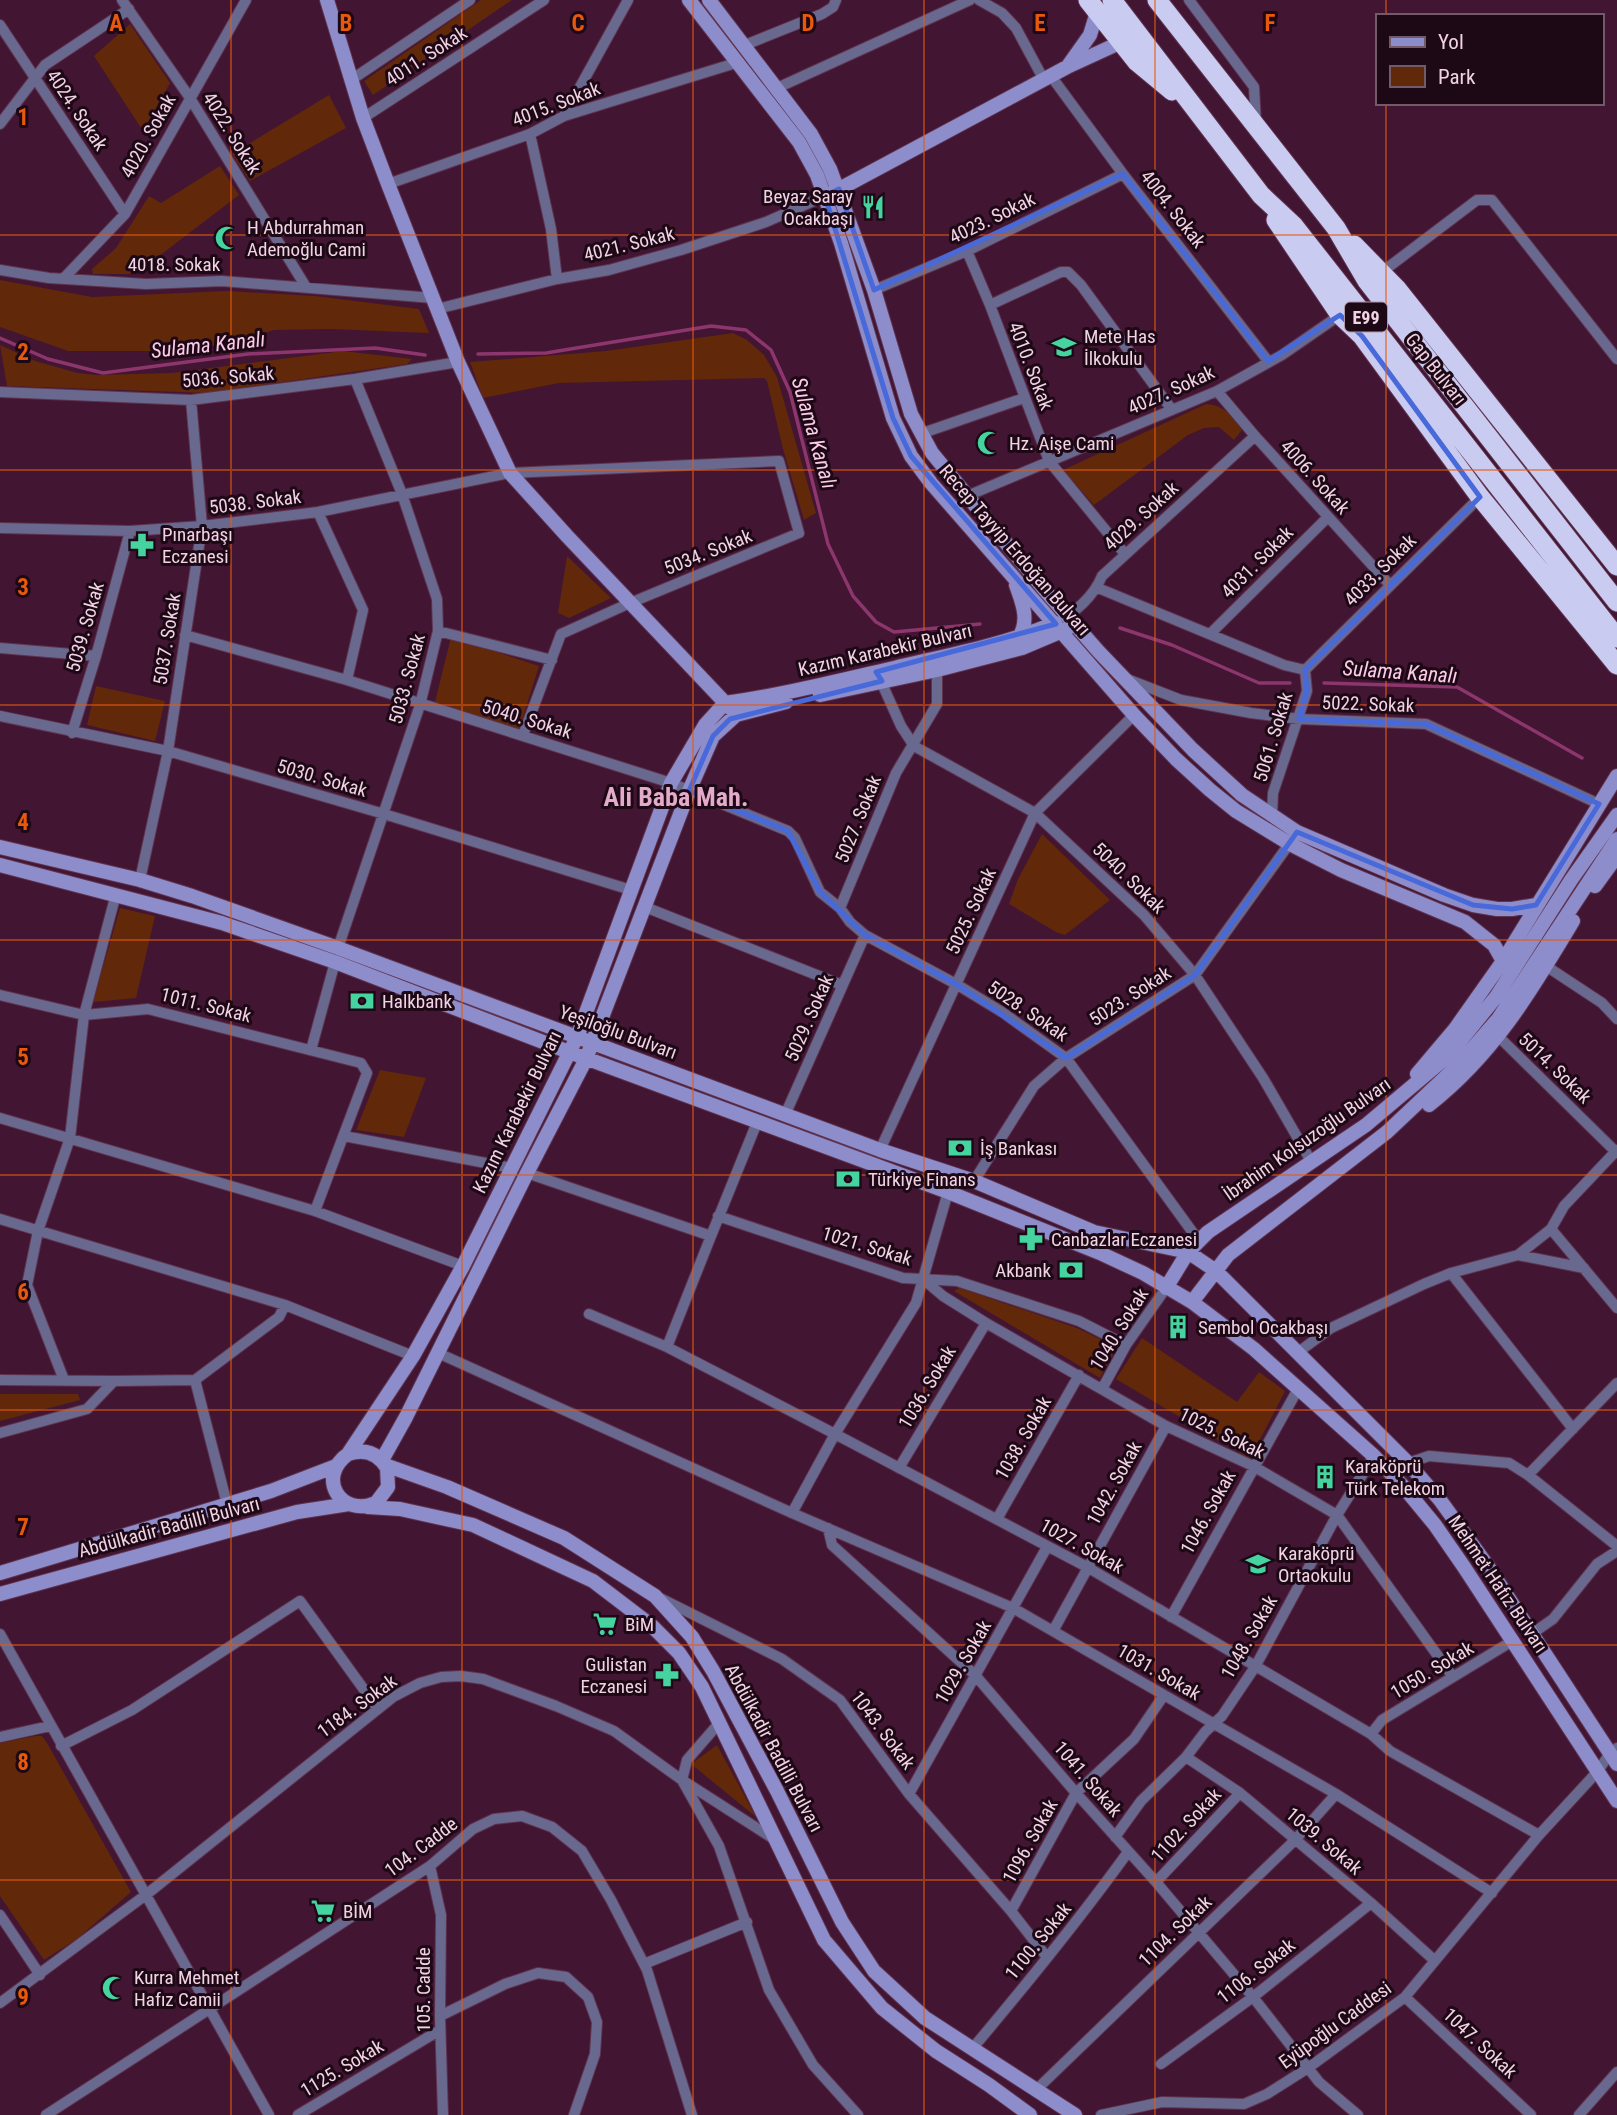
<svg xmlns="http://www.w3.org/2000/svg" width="1617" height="2115" viewBox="0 0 1617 2115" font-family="'Roboto Condensed',sans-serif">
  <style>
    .green { fill: #61280a }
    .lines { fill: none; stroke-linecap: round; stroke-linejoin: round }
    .stream { stroke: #8c366d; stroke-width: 3.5 }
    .street-casing { stroke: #5e334e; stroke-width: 12 }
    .secondary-casing { stroke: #5e334e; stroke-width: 16 }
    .highway-casing { stroke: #5e334e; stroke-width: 21 }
    .street { stroke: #696990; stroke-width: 10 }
    .secondary { stroke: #8e8dcb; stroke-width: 14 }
    .highway { stroke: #cacbf1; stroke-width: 19 }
    .marked { fill: none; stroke: #4769da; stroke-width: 5; stroke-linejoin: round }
    .grid { fill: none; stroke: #e8590c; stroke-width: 2; stroke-opacity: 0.55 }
    .labels { text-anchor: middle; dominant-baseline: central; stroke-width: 6; stroke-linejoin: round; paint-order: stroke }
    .shield { fill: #1d0916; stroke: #b196a6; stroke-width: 2 }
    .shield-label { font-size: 18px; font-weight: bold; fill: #f1d3e3 }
    .street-label { font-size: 19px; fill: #f1d3e3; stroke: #1d0916 }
    .poi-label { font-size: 19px; fill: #f1d3e3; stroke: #1d0916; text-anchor: start }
    .water-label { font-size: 21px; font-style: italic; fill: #fdcce7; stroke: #1d0916 }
    .district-label { font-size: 26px; font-weight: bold; fill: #e4aaca; stroke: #1d0916 }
    .grid-label { font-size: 23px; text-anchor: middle; font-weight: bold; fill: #e8590c; stroke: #1d0916; stroke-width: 6; stroke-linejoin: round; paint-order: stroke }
  </style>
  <rect width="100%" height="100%" fill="#421532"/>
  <!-- green -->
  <path class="green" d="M481,0H512L373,95L364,81Z
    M130,24L170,83L143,131L94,56Z
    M329,95L346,128L250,181L232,154Z
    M220,166L239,195L146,266L129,274H93L92,269L116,248L149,196L161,203Z
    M0,280L92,297L227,291L315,296L419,309L429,333L330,329L274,330L228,344L174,351H68L0,327Z
    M733,333L747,340L764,355L777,377L816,513L804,520L783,449L767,381L764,378L559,383L483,398L470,362L606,351Z
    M0,345L35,361L78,373L96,375L172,373L343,351L412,359L407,364L208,393L7,386Z
    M1206,404C1225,405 1231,416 1242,430L1234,440L1219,427L1204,428L1188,435L1094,505L1063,470Z
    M567,556L611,598L569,618L558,613Z
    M451,637L539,666L519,730L435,702Z
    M96,686L165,701L155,741L87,725Z
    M1042,834L1110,900L1065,935L1056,932L1009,904L1018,879Z
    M120,908L155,916L136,998L93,1002Z
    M380,1070L426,1078L404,1137L356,1130Z
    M959,1288L1077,1328L1117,1347L1100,1378L954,1291Z
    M1142,1338L1237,1402L1259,1372L1285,1391L1250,1459L1116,1379Z
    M0,1394H78L80,1400L0,1421Z
    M35,1736H42L47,1743L131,1892L78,1938L44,1960L0,1896V1743Z
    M717,1745L756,1817L691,1764Z"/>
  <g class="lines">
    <!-- stream -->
    <path class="stream" d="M0,338L48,359L103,373L248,354L375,348L425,355
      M478,354L546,353L711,326L746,330L771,350L790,392L828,544L853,596L876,622L894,632L980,624
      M1120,628L1172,645L1259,683H1290
      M1324,683L1457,687L1582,758"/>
    <!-- street casing -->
    <g class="street-casing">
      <path id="street" d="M122,0L190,98L306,287
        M979,0L1002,13L1016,28L1044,80
        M1189,0L1254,87L1256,123
        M0,25L125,214
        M745,45L822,14L833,7L836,0
        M1051,76L1123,174L1268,361
        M351,80L470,0
        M777,88L970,0
        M564,116L628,0
        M363,118L544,0
        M0,124L45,65L129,9
        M530,134L551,229L557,279
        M388,184L530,134L564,116L739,62
        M967,251L990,305L1049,461L1125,554
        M0,270L49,278L146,284L222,281L433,298
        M1382,272L1477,200H1492L1617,359
        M64,278L125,214L246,0
        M874,290L967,251L1123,174
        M990,305L1061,272H1068L1081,285L1172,410
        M437,309L557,279L609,270L681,250L766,222L825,196
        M1217,391L1255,436L1390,585
        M0,392L191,400L355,379L458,362
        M920,434L1024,398
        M967,496L1217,391L1282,355L1340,315
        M318,512L363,610L347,680
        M0,528L130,531L202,526L318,512L510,473L779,461L799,533L630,603L561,634L523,735
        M1098,588L1284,665L1305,670
        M1055,623C1074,614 1094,596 1102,576L1255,436
        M438,631L552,660
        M1211,633L1328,517
        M185,635L347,680L671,783L788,831L795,838L820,892L840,908L850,922L865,935L956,984L1002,1012L1066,1058L1199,1241
        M0,648L96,656
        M1305,670L1480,497
        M879,677L901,726L914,746L1035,813L1144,915L1195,975L1263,1078L1311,1161
        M1127,679L1181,700L1251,713L1299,719L1426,724L1599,804
        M0,716L168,751L384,814L631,890
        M72,733L96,656L130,531
        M1272,815L1273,793L1307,691L1305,670
        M140,880L168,751L202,526L191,400
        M645,907L842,985
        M840,908L896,773L937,704V670
        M338,948L420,705L438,631L437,599L402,494L355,379
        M1546,966L1602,1003L1617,1019
        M0,995L84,1015L148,1009L361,1063L367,1073L315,1211
        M1499,1037L1617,1153
        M311,1050L335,962
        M785,1115L865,935
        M0,1118L315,1211L463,1266
        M344,1136L512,1168
        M880,1150L1035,813L1134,715
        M527,1173L711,1236L758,1120
        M974,1181L1034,1086L1066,1058L1195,975L1292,840
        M948,1192L916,1303L835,1434L1087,1567L1371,1734L1390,1751L1539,1835
        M718,1216L903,1278L957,1281L1079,1321L1126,1345
        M0,1219L285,1305L413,1356
        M1551,1229L1617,1308
        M1518,1255L1584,1268
        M1451,1273L1573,1429
        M923,1279L943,1296L986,1323L1166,1426L1253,1466L1337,1515L1453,1677
        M589,1314L667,1347L835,1434L792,1513
        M667,1347L711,1236
        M438,1353L792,1513L1013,1608L1336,1794L1492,1893
        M1297,1353L1331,1328L1424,1284L1451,1273L1518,1255L1551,1229L1564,1206L1617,1150
        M0,1380L114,1381
        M64,1380L27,1285L38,1231L70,1138L84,1015L116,894
        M195,1380L227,1504
        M1102,1389L1126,1345L1166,1288
        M0,1433L87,1409L114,1381L195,1380L279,1317L285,1305
        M1408,1463L1429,1456L1509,1463L1528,1475L1617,1546
        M899,1468L986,1323
        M1528,1475L1617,1383
        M997,1519L1079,1375
        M828,1528L832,1545L975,1675L1076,1793L1156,1882L1253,1997L1319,2082L1358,2115
        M660,1598L782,1659L840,1700L909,1794L1011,1911L1046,1956
        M1171,1617L1298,1389
        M1053,1631L1166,1426
        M1533,1633L1553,1619L1597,1564L1617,1551
        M0,1634L269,2115
        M720,1722L687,1760L682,1780L719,1846L769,1990L813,2065L858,2115
        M1371,1734L1382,1720L1514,1640
        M0,1737L50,1726
        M61,1746L132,1710L300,1601L378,1709
        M1186,1757L1240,1793L1371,1903L1434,1960
        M909,1794L1047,1547
        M1115,1837L1141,1801L1186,1757L1205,1732L1222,1716L1255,1667L1337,1515L1374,1456
        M430,1866L441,1915L440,2016L443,2115
        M1156,1882L1240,1793
        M1011,1911L1076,1793L1134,1739L1164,1695
        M0,1915L40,1975
        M644,1964L747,1922
        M1405,1997L1531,2115
        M0,2003L147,1894L393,1697L420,1683L441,1677L461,1676L483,1679L556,1706L614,1731L682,1780L774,1839
        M440,2016L505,1984L538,1973L566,1977L588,1997L597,2022L595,2054L574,2115
        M972,2049C1026,1985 1079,1920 1128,1852
        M1161,2064L1253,1997L1371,1903
        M1036,2090L1295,1840L1336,1794
        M46,2115L430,1866L473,1829L494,1819L522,1816L552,1827L582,1851L611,1900L647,1970L692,2115
        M298,2115L440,2030
        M1101,2115L1162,2102L1244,2104L1267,2094L1308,2068L1405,1997L1539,1835L1598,1771L1610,1753L1617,1748
        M1579,2115L1617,2072"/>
    </g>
    <!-- secondary casing -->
    <g class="secondary-casing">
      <path id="secondary" d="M327,0L363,118L388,184L458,362L510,473L567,536L731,709
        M689,0L799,142L817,175L841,243L893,418L911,456L931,483L1134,715L1176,759L1210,790L1236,811L1290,844L1341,870L1465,922L1494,945L1503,961
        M709,0L811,134L830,169L874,290L911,414L932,453L1048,594L1099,652L1193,750L1242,795L1297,832L1444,895L1473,905L1497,909H1512L1536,905
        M1068,66L1090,35L1097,12
        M832,193L1067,67L1128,39
        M1016,585C1022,602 1030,620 1019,637
        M820,695L937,670L1022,648L1067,629
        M0,847L140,880L192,896L338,948L880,1150L974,1181L1094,1232L1188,1252L1216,1271L1408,1463L1440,1500L1487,1565L1617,1764
        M0,865L222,923L335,962L569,1052L948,1192L1100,1253L1143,1273L1192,1302L1254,1349L1374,1456L1402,1485L1435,1525L1464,1567L1617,1801
        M1595,886L1617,856
        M1417,1074L1455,1029L1503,961L1617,776
        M1429,1105C1494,1054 1531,991 1573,921
        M1166,1288L1188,1252L1208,1232L1366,1125L1448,1056L1496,997L1571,880L1617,815
        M1192,1302L1228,1255L1387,1132L1457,1066L1498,1019L1617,839
        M348,1454C365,1448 378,1453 387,1468L388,1487L376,1503C340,1518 316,1477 348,1454L413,1356L463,1266L577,1037L671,783L705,725L725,703C782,695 838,681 894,668C948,655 1004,645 1055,623
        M382,1460L406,1417L527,1173L586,1059L689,791L713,736L736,715L786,702
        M385,1465L447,1487L564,1538L655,1596L692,1637L713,1671L777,1791L842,1922L874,1971L925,2018L1075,2115
        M368,1507L400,1509L473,1525L593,1581L652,1626L679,1653L702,1687L824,1940L882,2008L936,2051L989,2085L1030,2115
        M0,1573L271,1491L336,1466
        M0,1594L297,1512L349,1504"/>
    </g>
    <!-- highway casing -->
    <g class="highway-casing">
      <path id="highway" d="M1088,0L1137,62L1172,91
        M1112,0L1261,195L1294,226L1617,638
        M1157,0L1336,228L1367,281L1617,602
        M1276,220L1340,315L1362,336L1480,497L1617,665
        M1354,245L1397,289L1617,566"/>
    </g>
    <!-- street -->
    <use href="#street" class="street"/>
    <!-- secondary -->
    <use href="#secondary" class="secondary"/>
    <!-- highway -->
    <use href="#highway" class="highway"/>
  </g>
  <!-- marked area -->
  <path class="marked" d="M1123,174L1268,361L1340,315L1362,336L1480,497L1305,670L1307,691L1299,719L1426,724L1599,804L1536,905L1512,909L1473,905L1297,832L1195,975L1066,1058L956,984L865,935L820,892L788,831L689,791L713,736L730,719L882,681L876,672L1056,624L911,456L893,418L825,196L839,189L874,290Z"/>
  <!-- grid -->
  <path class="grid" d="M231,0V2115M462,0V2115M693,0V2115M924,0V2115M1155,0V2115M1386,0V16M1386,103V2115M0,235H1617M0,470H1617M0,705H1617M0,940H1617M0,1175H1617M0,1410H1617M0,1645H1617M0,1880H1617"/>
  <!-- icons -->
  <defs>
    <g id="restaurant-bare" transform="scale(1.89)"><path d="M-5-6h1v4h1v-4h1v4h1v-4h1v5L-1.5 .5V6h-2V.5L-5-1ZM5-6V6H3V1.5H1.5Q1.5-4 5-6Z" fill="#45d49f" stroke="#1d0916" stroke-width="2.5" paint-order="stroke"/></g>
    <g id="mosque-bare" transform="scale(1.89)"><path d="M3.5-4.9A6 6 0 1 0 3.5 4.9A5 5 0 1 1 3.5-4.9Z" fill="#45d49f" stroke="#1d0916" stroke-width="2.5" paint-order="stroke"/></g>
    <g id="school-bare" transform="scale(1.89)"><path d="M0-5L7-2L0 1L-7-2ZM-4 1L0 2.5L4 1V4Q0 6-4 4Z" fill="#45d49f" stroke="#1d0916" stroke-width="2.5" paint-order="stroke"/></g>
    <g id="pharmacy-bare" transform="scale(1.89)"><path d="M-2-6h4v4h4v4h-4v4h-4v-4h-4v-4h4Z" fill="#45d49f" stroke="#1d0916" stroke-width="2.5" paint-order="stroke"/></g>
    <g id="bank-bare" transform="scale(1.89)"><path d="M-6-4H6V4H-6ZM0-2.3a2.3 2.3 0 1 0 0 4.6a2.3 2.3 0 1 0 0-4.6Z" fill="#45d49f" stroke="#1d0916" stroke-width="2.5" paint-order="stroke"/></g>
    <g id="building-bare" transform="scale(1.89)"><path d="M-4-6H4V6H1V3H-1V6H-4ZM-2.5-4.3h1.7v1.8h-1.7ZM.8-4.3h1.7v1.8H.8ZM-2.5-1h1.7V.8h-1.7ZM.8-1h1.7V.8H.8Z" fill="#45d49f" stroke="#1d0916" stroke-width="2.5" paint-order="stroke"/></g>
    <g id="supermarket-bare" transform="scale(1.89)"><path d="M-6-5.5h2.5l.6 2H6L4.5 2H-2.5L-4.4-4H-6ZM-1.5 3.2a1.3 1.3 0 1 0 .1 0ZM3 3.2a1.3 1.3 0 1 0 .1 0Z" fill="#45d49f" stroke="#1d0916" stroke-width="2.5" paint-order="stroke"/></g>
  </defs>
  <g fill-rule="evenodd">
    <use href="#restaurant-bare" x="873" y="207"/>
    <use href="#mosque-bare" x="227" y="238"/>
    <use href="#school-bare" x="1064" y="347"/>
    <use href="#mosque-bare" x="989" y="443"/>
    <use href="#pharmacy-bare" x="142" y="545"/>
    <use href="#bank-bare" x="362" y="1001"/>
    <use href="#bank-bare" x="960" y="1148"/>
    <use href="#bank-bare" x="848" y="1179"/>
    <use href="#pharmacy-bare" x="1031" y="1239"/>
    <use href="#bank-bare" x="1071" y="1270"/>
    <use href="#building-bare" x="1178" y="1327"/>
    <use href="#building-bare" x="1325" y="1477"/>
    <use href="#school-bare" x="1258" y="1564"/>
    <use href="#supermarket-bare" x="605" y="1624"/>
    <use href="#pharmacy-bare" x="667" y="1675"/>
    <use href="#supermarket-bare" x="323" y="1911"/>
    <use href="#mosque-bare" x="114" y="1988"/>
  </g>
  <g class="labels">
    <!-- shield labels -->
    <rect class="shield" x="1345" y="302.5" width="42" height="29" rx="5"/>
    <g class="shield-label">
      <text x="1366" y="317">E99</text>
    </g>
    <!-- street labels -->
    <g class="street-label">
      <text transform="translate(426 56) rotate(-33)">4011. Sokak</text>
      <text transform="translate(556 104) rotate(-21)">4015. Sokak</text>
      <text transform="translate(77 110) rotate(56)">4024. Sokak</text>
      <text transform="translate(232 133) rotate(58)">4022. Sokak</text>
      <text transform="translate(148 136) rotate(-61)">4020. Sokak</text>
      <text transform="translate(1173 209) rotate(52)">4004. Sokak</text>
      <text transform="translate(992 218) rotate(-26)">4023. Sokak</text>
      <text transform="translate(629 244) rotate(-14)">4021. Sokak</text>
      <text x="174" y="264">4018. Sokak</text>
      <text transform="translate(1031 366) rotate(69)">4010. Sokak</text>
      <text transform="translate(1436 369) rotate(52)">Gap Bulvarı</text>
      <text transform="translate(228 377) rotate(-5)">5036. Sokak</text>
      <text transform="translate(1171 390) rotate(-24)">4027. Sokak</text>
      <text transform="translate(1315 477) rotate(48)">4006. Sokak</text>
      <text transform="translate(255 502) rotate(-7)">5038. Sokak</text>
      <text transform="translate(1141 516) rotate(-42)">4029. Sokak</text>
      <text transform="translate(1015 550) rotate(49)">Recep Tayyip Erdoğan Bulvarı</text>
      <text transform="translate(708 552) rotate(-22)">5034. Sokak</text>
      <text transform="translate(1257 562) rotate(-45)">4031. Sokak</text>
      <text transform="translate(1380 570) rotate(-45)">4033. Sokak</text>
      <text transform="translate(85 627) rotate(-74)">5039. Sokak</text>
      <text transform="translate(167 639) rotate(-81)">5037. Sokak</text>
      <text transform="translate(885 650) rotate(-13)">Kazım Karabekir Bulvarı</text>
      <text transform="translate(407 679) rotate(-75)">5033. Sokak</text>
      <text transform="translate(1368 704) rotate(2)">5022. Sokak</text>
      <text transform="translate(527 719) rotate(17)">5040. Sokak</text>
      <text transform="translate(1273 737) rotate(-73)">5061. Sokak</text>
      <text transform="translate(322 778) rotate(16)">5030. Sokak</text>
      <text transform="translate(858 819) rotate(-68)">5027. Sokak</text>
      <text transform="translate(1129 878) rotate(44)">5040. Sokak</text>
      <text transform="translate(971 911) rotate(-65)">5025. Sokak</text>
      <text transform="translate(1130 996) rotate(-33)">5023. Sokak</text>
      <text transform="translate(206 1005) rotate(14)">1011. Sokak</text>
      <text transform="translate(1028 1011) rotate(34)">5028. Sokak</text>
      <text transform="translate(809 1018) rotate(-66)">5029. Sokak</text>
      <text transform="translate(618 1032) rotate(20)">Yeşiloğlu Bulvarı</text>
      <text transform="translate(1555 1068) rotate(44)">5014. Sokak</text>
      <text transform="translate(517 1112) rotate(-64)">Kazım Karabekir Bulvarı</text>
      <text transform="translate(1307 1139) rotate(-35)">İbrahim Kolsuzoğlu Bulvarı</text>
      <text transform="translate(867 1246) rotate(17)">1021. Sokak</text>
      <text transform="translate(1119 1329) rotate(-58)">1040. Sokak</text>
      <text transform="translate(927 1387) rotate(-59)">1036. Sokak</text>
      <text transform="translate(1222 1433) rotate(26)">1025. Sokak</text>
      <text transform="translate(1023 1438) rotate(-60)">1038. Sokak</text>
      <text transform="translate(1114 1483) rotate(-61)">1042. Sokak</text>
      <text transform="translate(1208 1512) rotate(-61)">1046. Sokak</text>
      <text transform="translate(169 1527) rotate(-15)">Abdülkadir Badilli Bulvarı</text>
      <text transform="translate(1082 1546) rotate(29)">1027. Sokak</text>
      <text transform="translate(1498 1584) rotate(56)">Mehmet Hafız Bulvarı</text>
      <text transform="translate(1249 1637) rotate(-60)">1048. Sokak</text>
      <text transform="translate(963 1662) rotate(-60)">1029. Sokak</text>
      <text transform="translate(1432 1670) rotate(-31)">1050. Sokak</text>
      <text transform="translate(1159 1672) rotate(30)">1031. Sokak</text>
      <text transform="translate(357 1706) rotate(-36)">1184. Sokak</text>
      <text transform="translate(883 1730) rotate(53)">1043. Sokak</text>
      <text transform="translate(774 1748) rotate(62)">Abdülkadir Badilli Bulvarı</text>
      <text transform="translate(1088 1779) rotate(49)">1041. Sokak</text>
      <text transform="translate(1186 1825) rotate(-47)">1102. Sokak</text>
      <text transform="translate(1030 1841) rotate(-61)">1096. Sokak</text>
      <text transform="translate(1324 1841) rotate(40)">1039. Sokak</text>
      <text transform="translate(421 1847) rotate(-37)">104. Cadde</text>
      <text transform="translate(1175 1931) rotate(-44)">1104. Sokak</text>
      <text transform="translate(1038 1941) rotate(-51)">1100. Sokak</text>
      <text transform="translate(1256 1971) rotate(-38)">1106. Sokak</text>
      <text transform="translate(423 1990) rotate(-90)">105. Cadde</text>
      <text transform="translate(1335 2025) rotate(-36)">Eyüpoğlu Caddesi</text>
      <text transform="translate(1480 2043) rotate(43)">1047. Sokak</text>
      <text transform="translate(342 2068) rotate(-31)">1125. Sokak</text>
    </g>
    <!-- poi labels -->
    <g class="poi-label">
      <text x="853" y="196" text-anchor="end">Beyaz Saray<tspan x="853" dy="22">Ocakbaşı</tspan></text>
      <text x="247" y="227">H Abdurrahman<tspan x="247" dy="22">Ademoğlu Cami</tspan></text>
      <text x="1084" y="336">Mete Has<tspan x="1084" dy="22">İlkokulu</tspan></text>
      <text x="1009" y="443">Hz. Aişe Cami</text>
      <text x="162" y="534">Pınarbaşı<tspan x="162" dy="22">Eczanesi</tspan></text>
      <text x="382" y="1001">Halkbank</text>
      <text x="980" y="1148">İş Bankası</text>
      <text x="868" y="1179">Türkiye Finans</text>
      <text x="1051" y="1239">Canbazlar Eczanesi</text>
      <text x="1051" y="1270" text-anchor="end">Akbank</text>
      <text x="1198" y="1327">Sembol Ocakbaşı</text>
      <text x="1345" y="1466">Karaköprü<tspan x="1345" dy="22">Türk Telekom</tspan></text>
      <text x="1278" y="1553">Karaköprü<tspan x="1278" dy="22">Ortaokulu</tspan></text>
      <text x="625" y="1624">BiM</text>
      <text x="647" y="1664" text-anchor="end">Gulistan<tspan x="647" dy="22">Eczanesi</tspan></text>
      <text x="343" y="1911">BİM</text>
      <text x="134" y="1977">Kurra Mehmet<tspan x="134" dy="22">Hafız Camii</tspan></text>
    </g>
    <!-- water labels -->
    <g class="water-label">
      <text transform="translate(208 345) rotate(-6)">Sulama Kanalı</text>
      <text transform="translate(814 433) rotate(74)">Sulama Kanalı</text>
      <text transform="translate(1400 672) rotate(4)">Sulama Kanalı</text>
    </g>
    <!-- district labels -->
    <g class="district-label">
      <text x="676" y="797">Ali Baba Mah.</text>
    </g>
  </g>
  <g class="grid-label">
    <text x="116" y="31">A</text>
    <text x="346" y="31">B</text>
    <text x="578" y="31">C</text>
    <text x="808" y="31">D</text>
    <text x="1040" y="31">E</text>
    <text x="1270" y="31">F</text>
    <text x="23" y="125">1</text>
    <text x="23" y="360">2</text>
    <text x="23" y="595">3</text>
    <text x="23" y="830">4</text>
    <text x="23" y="1065">5</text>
    <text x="23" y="1300">6</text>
    <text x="23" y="1535">7</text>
    <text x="23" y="1770">8</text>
    <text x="23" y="2005">9</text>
  </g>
  <!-- legend -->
  <rect x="1376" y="14" width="228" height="91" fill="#1d0916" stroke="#725a68" stroke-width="2"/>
  <rect x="1390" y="37" width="35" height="10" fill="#8e8dcb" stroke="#725a68" stroke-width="2"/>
  <text x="1438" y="49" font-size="21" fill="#f1d3e3">Yol</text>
  <rect x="1390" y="66" width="35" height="21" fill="#61280a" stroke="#725a68" stroke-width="2"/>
  <text x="1438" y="84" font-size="21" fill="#f1d3e3">Park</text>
</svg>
